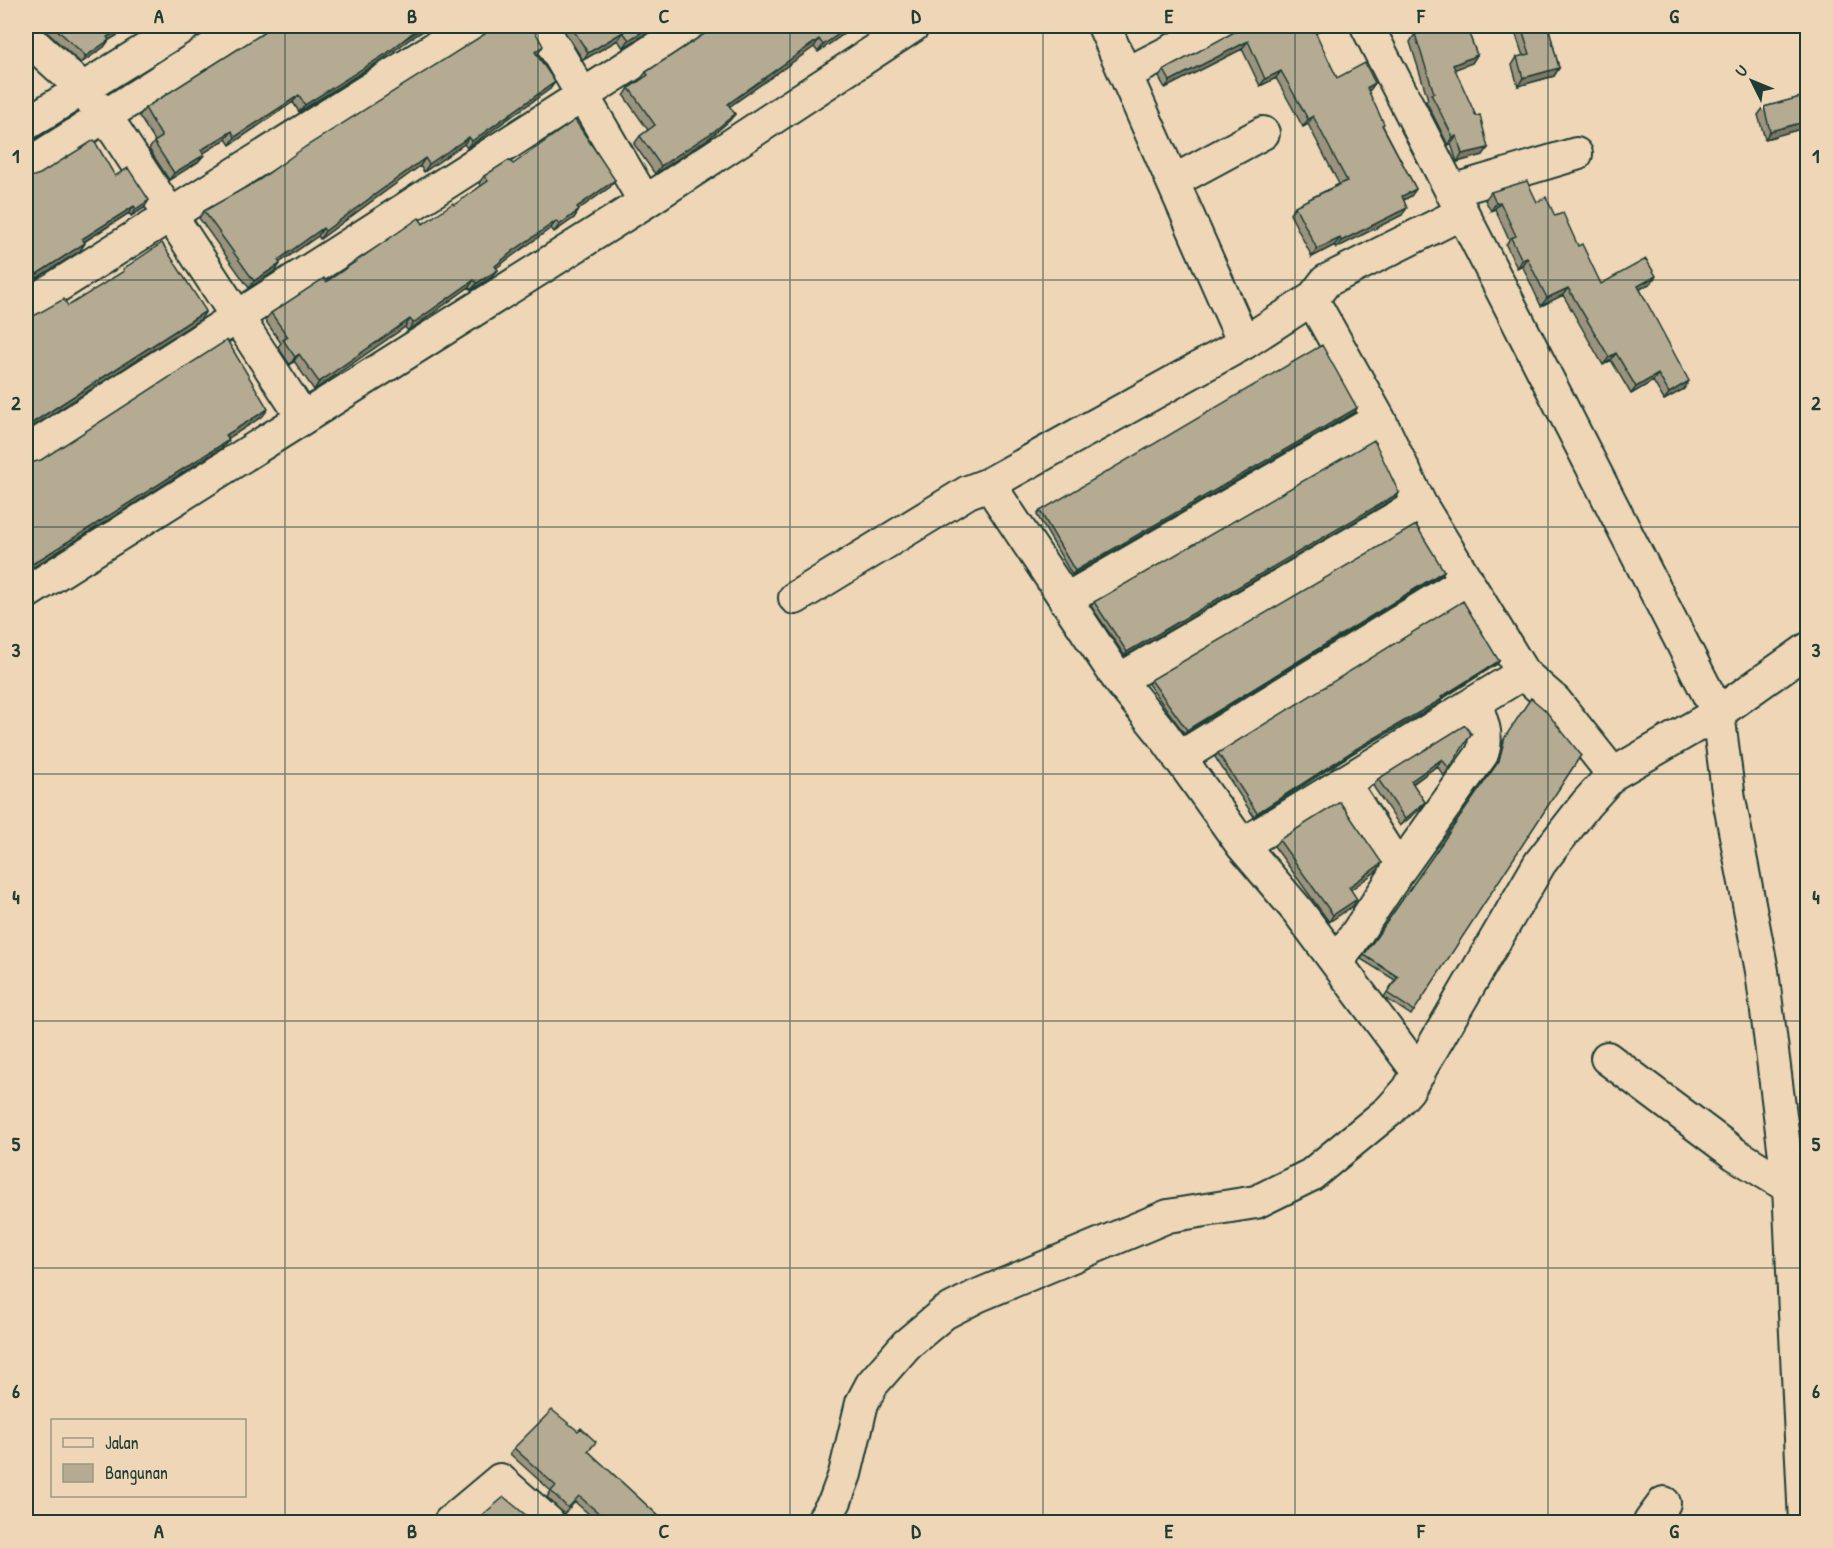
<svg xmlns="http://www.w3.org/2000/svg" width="1833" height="1548" viewBox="0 0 1833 1548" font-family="'Patrick Hand',sans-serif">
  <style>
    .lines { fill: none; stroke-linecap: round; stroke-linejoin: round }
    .minor-casing { stroke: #1f3d34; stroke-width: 36 }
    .minor { stroke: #eed6b6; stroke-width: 32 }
    .wall { fill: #9b937e; stroke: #1f3d34; stroke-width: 1.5 }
    .shaded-wall { fill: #7e7866; stroke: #1f3d34; stroke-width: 1.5 }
    .building { fill: #b4ab92; stroke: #1f3d34; stroke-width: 1.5 }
    .grid { fill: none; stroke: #1f3d34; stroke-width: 1.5; stroke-opacity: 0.55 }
    .neatline { fill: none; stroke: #1f3d34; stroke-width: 2 }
    .grid-label { font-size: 20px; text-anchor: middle; font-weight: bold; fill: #1f3d34 }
  </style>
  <rect width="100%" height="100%" fill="#eed6b6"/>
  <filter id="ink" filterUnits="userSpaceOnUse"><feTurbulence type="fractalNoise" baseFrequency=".0167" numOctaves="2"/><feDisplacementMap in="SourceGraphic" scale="12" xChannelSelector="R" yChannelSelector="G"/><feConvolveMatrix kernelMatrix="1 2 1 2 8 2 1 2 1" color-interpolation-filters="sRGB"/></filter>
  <g filter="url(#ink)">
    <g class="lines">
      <!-- minor casing -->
      <g class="minor-casing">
        <path id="minor" d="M542,26L645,202
          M1104,26L1244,343
          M1367,26L1718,713L1729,799L1762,971L1789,1187L1805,1522
          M26,37L82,88L116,132L302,416
          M1126,74L1220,26
          M26,124L184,26
          M26,166L247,26
          M1174,181L1263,133
          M1451,191L1576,154
          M1312,299L1379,419L1420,504L1523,673L1555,701L1613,774
          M26,306L470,26
          M26,452L691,26
          M989,484L1119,680L1162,733L1242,845L1298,911L1419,1073
          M26,593L645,202L913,26
          M795,598L968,492L989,484L1244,343L1312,299L1326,281L1462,213
          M1065,600L1379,419
          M1119,680L1420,504
          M1179,758L1467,580
          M1343,782L1399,870
          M1242,845L1523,673
          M1337,963L1399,870L1482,754C1489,736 1481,720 1475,702
          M1607,1058L1735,1154L1789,1187
          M450,1522L500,1480L548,1522
          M822,1522L835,1501L845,1474L862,1403L872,1384L906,1345L944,1313L977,1296L1168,1216L1256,1202L1311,1175L1390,1110L1408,1090L1540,863L1586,804L1613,774L1718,713L1808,649
          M1650,1522L1664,1503"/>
      </g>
      <!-- minor -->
      <use href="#minor" class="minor"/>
    </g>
    <!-- wall -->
    <path class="wall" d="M40,26H133L109,40L104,47L81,63Z
      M265,26H437L428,31L426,29L410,39L380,61L299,112L293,102L230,145L226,139L203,153L204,155L198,162L169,180L149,149L155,141L139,116L145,108L262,34L264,32Z
      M488,26H532L538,54L537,55L555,82L550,89L467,148L464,144L424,172L420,166L320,239L318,236L279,263L280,264L275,271L249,288L199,218L204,211L259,180L485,34L487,32Z
      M561,26H648L644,35L623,48L618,40L583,60Z
      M707,26H855L818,52L814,47L729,107L735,114L729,121L708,139L655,174L634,144L640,136L648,130L624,96L629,88L640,80L646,72L707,32Z
      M861,26H870L864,30Z
      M1164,26H1181L1166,33L1163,27Z
      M1238,26H1325L1322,29L1315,33L1337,78L1375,83L1370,90L1368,91L1383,126L1416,189L1411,196L1404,200L1402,215L1336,248L1335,245L1312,257L1290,214L1295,206L1339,184L1308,124L1303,127L1276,78L1260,86L1242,49L1165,88L1159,77L1164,70L1237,31Z
      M1416,26H1466L1477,55L1472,63L1455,69L1483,155L1457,162L1451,144L1448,145L1426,101L1428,99L1410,42L1415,34L1419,33Z
      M1513,26H1560L1549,29L1559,68L1554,76L1518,86L1512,65L1517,57L1523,56Z
      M1808,95V127L1765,139L1758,115L1764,107Z
      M513,164L615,180L610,187L579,209V210L574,218L554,232L551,228L508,259L496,268L498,270L492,277L471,290L469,287L408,331L405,327L314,390L294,361L290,365L278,347L281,343L265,320L271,313L326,282L454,205L481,186L479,183L484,176Z
      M115,176L144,208L131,216L129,213L84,242L85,243L80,251L31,177Z
      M1491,192L1537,202L1555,216L1578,246L1601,284L1651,283L1640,289L1684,389L1664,400L1653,381L1631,394L1611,360L1603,365L1563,295L1541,306L1522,265L1517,268L1506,245L1509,240L1495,209L1491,211L1485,200Z
      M1355,412L1072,575L1037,515L1040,511Z
      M1397,497L1125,656L1091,606L1094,602Z
      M1444,571L1442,574L1184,733L1148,684L1151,680Z
      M1499,661L1497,664L1442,699L1440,703L1353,753L1254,817L1215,757L1218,753Z
      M1531,698L1581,755L1411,1015L1384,997L1395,980L1361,959L1497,764L1503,741Z
      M1471,734L1444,776L1437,766L1413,784L1425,802L1420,809L1400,826L1373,786L1378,779Z
      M1279,840L1382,863L1378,870L1351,889L1353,906L1329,922L1274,846Z
      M514,1448H591L588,1451L665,1522H598L575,1502L564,1514L547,1497L551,1491L510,1454Z"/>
    <!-- shaded-wall -->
    <path class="shaded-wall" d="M126,26H133L102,44L107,37Z
      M425,26H429L426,29L410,39L380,61L299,112L305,105Z
      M432,26H437L428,31Z
      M850,26H855L818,52L823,45Z
      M1172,26H1181L1166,33Z
      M1320,26H1325L1322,29L1308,36L1314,29Z
      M1546,26H1560L1542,32Z
      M650,27L644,35L623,48L629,40Z
      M623,32L618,40L583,60L588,53Z
      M819,39L814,47L723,111L728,104Z
      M109,40L104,47L81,63L86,56Z
      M1248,41L1242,49L1165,88L1170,81Z
      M543,46L538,54L529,60L535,52Z
      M1477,55L1472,63L1448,72L1453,65Z
      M1559,68L1554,76L1518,86L1523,78Z
      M1281,71L1276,78L1260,86L1265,79Z
      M555,82L550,89L467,148L472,141Z
      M1375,83L1370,90L1361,95L1367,88Z
      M299,95L293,102L230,145L235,137Z
      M735,114L729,121L708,139L655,174L661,166Z
      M1313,116L1308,124L1303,127L1308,119Z
      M1808,121V127L1765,139L1770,131Z
      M232,131L226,139L196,158L201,150Z
      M1457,136L1451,144L1448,145L1453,137Z
      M469,137L464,144L424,172L429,164Z
      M1488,148L1483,155L1457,162L1462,154Z
      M204,155L198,162L169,180L174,173Z
      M425,158L420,166L320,239L325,231Z
      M615,180L610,187L572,214L577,207Z
      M1416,189L1411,196L1397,203L1402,196Z
      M149,200L144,208L131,216L136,209Z
      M1500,202L1495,209L1491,211L1496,203Z
      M134,206L129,213L77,246L82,239Z
      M1407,208L1402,215L1336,248L1341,241Z
      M579,210L574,218L554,232L559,225Z
      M556,221L551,228L508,259L490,273L495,266L513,251Z
      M323,228L318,236L273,267L278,260Z
      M1340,238L1335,245L1312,257L1317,249Z
      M85,243L80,251L26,285V281Z
      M1527,258L1522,265L1517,268L1522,260Z
      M280,264L275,271L249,288L254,281Z
      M498,270L492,277L471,290L477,283Z
      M1656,276L1651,283L1633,293L1638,286Z
      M474,280L469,287L408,331L413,323Z
      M1568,288L1563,295L1541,306L1547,298Z
      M206,311L201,319L26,431V427Z
      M410,319L405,327L314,390L319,382Z
      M1616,353L1611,360L1603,365L1609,357Z
      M299,354L294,361L290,365L295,357Z
      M1658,374L1653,381L1631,394L1636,387Z
      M1689,381L1684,389L1664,400L1669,393Z
      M1357,408L1355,412L1072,575L1075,571Z
      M268,409L263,416L221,443L226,435Z
      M229,440L223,447L26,572V568Z
      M1399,493L1397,497L1125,656L1127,652Z
      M1444,571L1442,574L1184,733L1187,730Z
      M1499,661L1497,664L1438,701L1441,697Z
      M1442,699L1440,703L1353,753L1254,817L1257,813L1356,749Z
      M1442,759L1437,766L1406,788L1411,781Z
      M1425,802L1420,809L1400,826L1405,819Z
      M1382,863L1378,870L1345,894L1349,887Z
      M1357,899L1353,906L1329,922L1333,915Z"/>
    <!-- building -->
    <path class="building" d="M53,26H126L107,37L109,40L86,56Z
      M268,26H425L415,31L386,54L305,105L299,95L235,137L232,131L201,150L204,155L174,173L154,142L162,137L145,108L262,34Z
      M491,26H532L543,46L535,52L555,82L472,141L469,137L429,164L425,158L325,231L323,228L278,260L280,264L254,281L204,211L259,180L305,147L485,34Z
      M571,26H648L650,27L629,40L623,32L588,53Z
      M712,26H850L823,45L819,39L728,104L735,114L713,132L661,166L640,136L655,125L629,88L648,75L646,72L706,33Z
      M1241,26H1320L1314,29L1337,78L1365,63L1375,83L1367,88L1384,124L1382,125L1416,189L1402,196L1407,208L1341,241L1340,238L1317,249L1295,206L1347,181L1313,116L1308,119L1281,71L1265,79L1248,41L1170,81L1164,70L1240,29Z
      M1424,26H1466L1477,55L1453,65L1476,116L1480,115L1488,148L1462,154L1457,136L1453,137L1431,94L1434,93L1415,34L1426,30Z
      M1521,26H1548L1559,68L1523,78L1517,57L1530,54Z
      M26,65L29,70L26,72Z
      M1808,95V121L1770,131L1764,107Z
      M575,120L615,180L577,207L579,210L559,225L556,221L513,251L495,266L498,270L477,283L474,280L413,323L410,319L319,382L299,354L295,357L283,340L288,337L271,313L324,278L326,282L419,218L423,224L453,203L454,205L488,181L484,176L509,160L513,164Z
      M94,140L115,176L128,168L149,200L136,209L134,206L82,239L85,243L26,281V174L31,177L40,174Z
      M1527,181L1537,202L1546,197L1555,216L1563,213L1578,246L1582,244L1601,284L1646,259L1656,276L1638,286L1689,381L1669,393L1658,374L1636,387L1616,353L1609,357L1568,288L1547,298L1527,258L1522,260L1511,238L1516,236L1500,202L1496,203L1491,192Z
      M162,243L206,311L26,427V315L32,317L64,299L68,306L124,271L123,269Z
      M227,340L268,409L226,435L229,440L26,568V461L31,463L41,460Z
      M1322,345L1357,408L1075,571L1040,511Z
      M1374,440L1399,493L1127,652L1094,602Z
      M1416,525L1444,571L1187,730L1151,680Z
      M1463,601L1499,661L1441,697L1442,699L1356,749L1257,813L1218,753Z
      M1531,698L1545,710L1581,755L1414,1011L1387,993L1398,977L1364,955L1499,761L1505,737Z
      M1465,725L1471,734L1449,769L1442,759L1411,781L1425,802L1405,819L1378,779Z
      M1340,802L1382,863L1349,887L1357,899L1333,915L1279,840Z
      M552,1410L578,1431L581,1428L596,1442L588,1451L665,1522H609L579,1496L568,1508L551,1491L556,1486L514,1448Z
      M504,1497L534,1522H474Z"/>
  </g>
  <!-- grid -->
  <path class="grid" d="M285,26V1522M538,26V1522M790,26V1522M1043,26V1522M1295,26V1522M1548,26V1522M26,280H1808M26,527H1808M26,774H1808M26,1021H1808M26,1268H1808"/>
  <!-- margin -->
  <rect width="1833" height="1548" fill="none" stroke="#eed6b6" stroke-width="66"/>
  <!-- legend -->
  <rect x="51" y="1419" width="195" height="78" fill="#eed6b6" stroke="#9b9982" stroke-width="1.5"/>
  <rect x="63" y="1438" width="30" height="9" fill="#eed6b6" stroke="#9b9982" stroke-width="1.5"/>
  <text x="105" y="1449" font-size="18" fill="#1f3d34">Jalan</text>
  <rect x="63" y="1464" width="30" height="18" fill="#b4ab92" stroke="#9b9982" stroke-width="1.5"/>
  <text x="105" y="1479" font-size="18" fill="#1f3d34">Bangunan</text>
  <!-- north arrow -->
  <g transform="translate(1752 81) rotate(313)" stroke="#eed6b6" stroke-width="4.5" paint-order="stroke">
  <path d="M0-4.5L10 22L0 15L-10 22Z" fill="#1f3d34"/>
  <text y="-9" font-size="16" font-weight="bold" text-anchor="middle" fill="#1f3d34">U</text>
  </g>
  <rect x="33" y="33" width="1767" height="1482" class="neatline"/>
  <g class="grid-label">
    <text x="159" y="23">A</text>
    <text x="412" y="23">B</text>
    <text x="664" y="23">C</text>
    <text x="916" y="23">D</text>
    <text x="1169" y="23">E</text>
    <text x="1421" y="23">F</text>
    <text x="1674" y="23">G</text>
    <text x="16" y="163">1</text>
    <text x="1816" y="163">1</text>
    <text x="16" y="410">2</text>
    <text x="1816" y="410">2</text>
    <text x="16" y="657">3</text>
    <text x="1816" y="657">3</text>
    <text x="16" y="904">4</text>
    <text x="1816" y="904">4</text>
    <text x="16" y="1151">5</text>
    <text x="1816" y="1151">5</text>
    <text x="16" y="1398">6</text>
    <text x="1816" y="1398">6</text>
    <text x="159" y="1538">A</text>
    <text x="412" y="1538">B</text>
    <text x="664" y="1538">C</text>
    <text x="916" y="1538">D</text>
    <text x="1169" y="1538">E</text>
    <text x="1421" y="1538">F</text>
    <text x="1674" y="1538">G</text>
  </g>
</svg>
